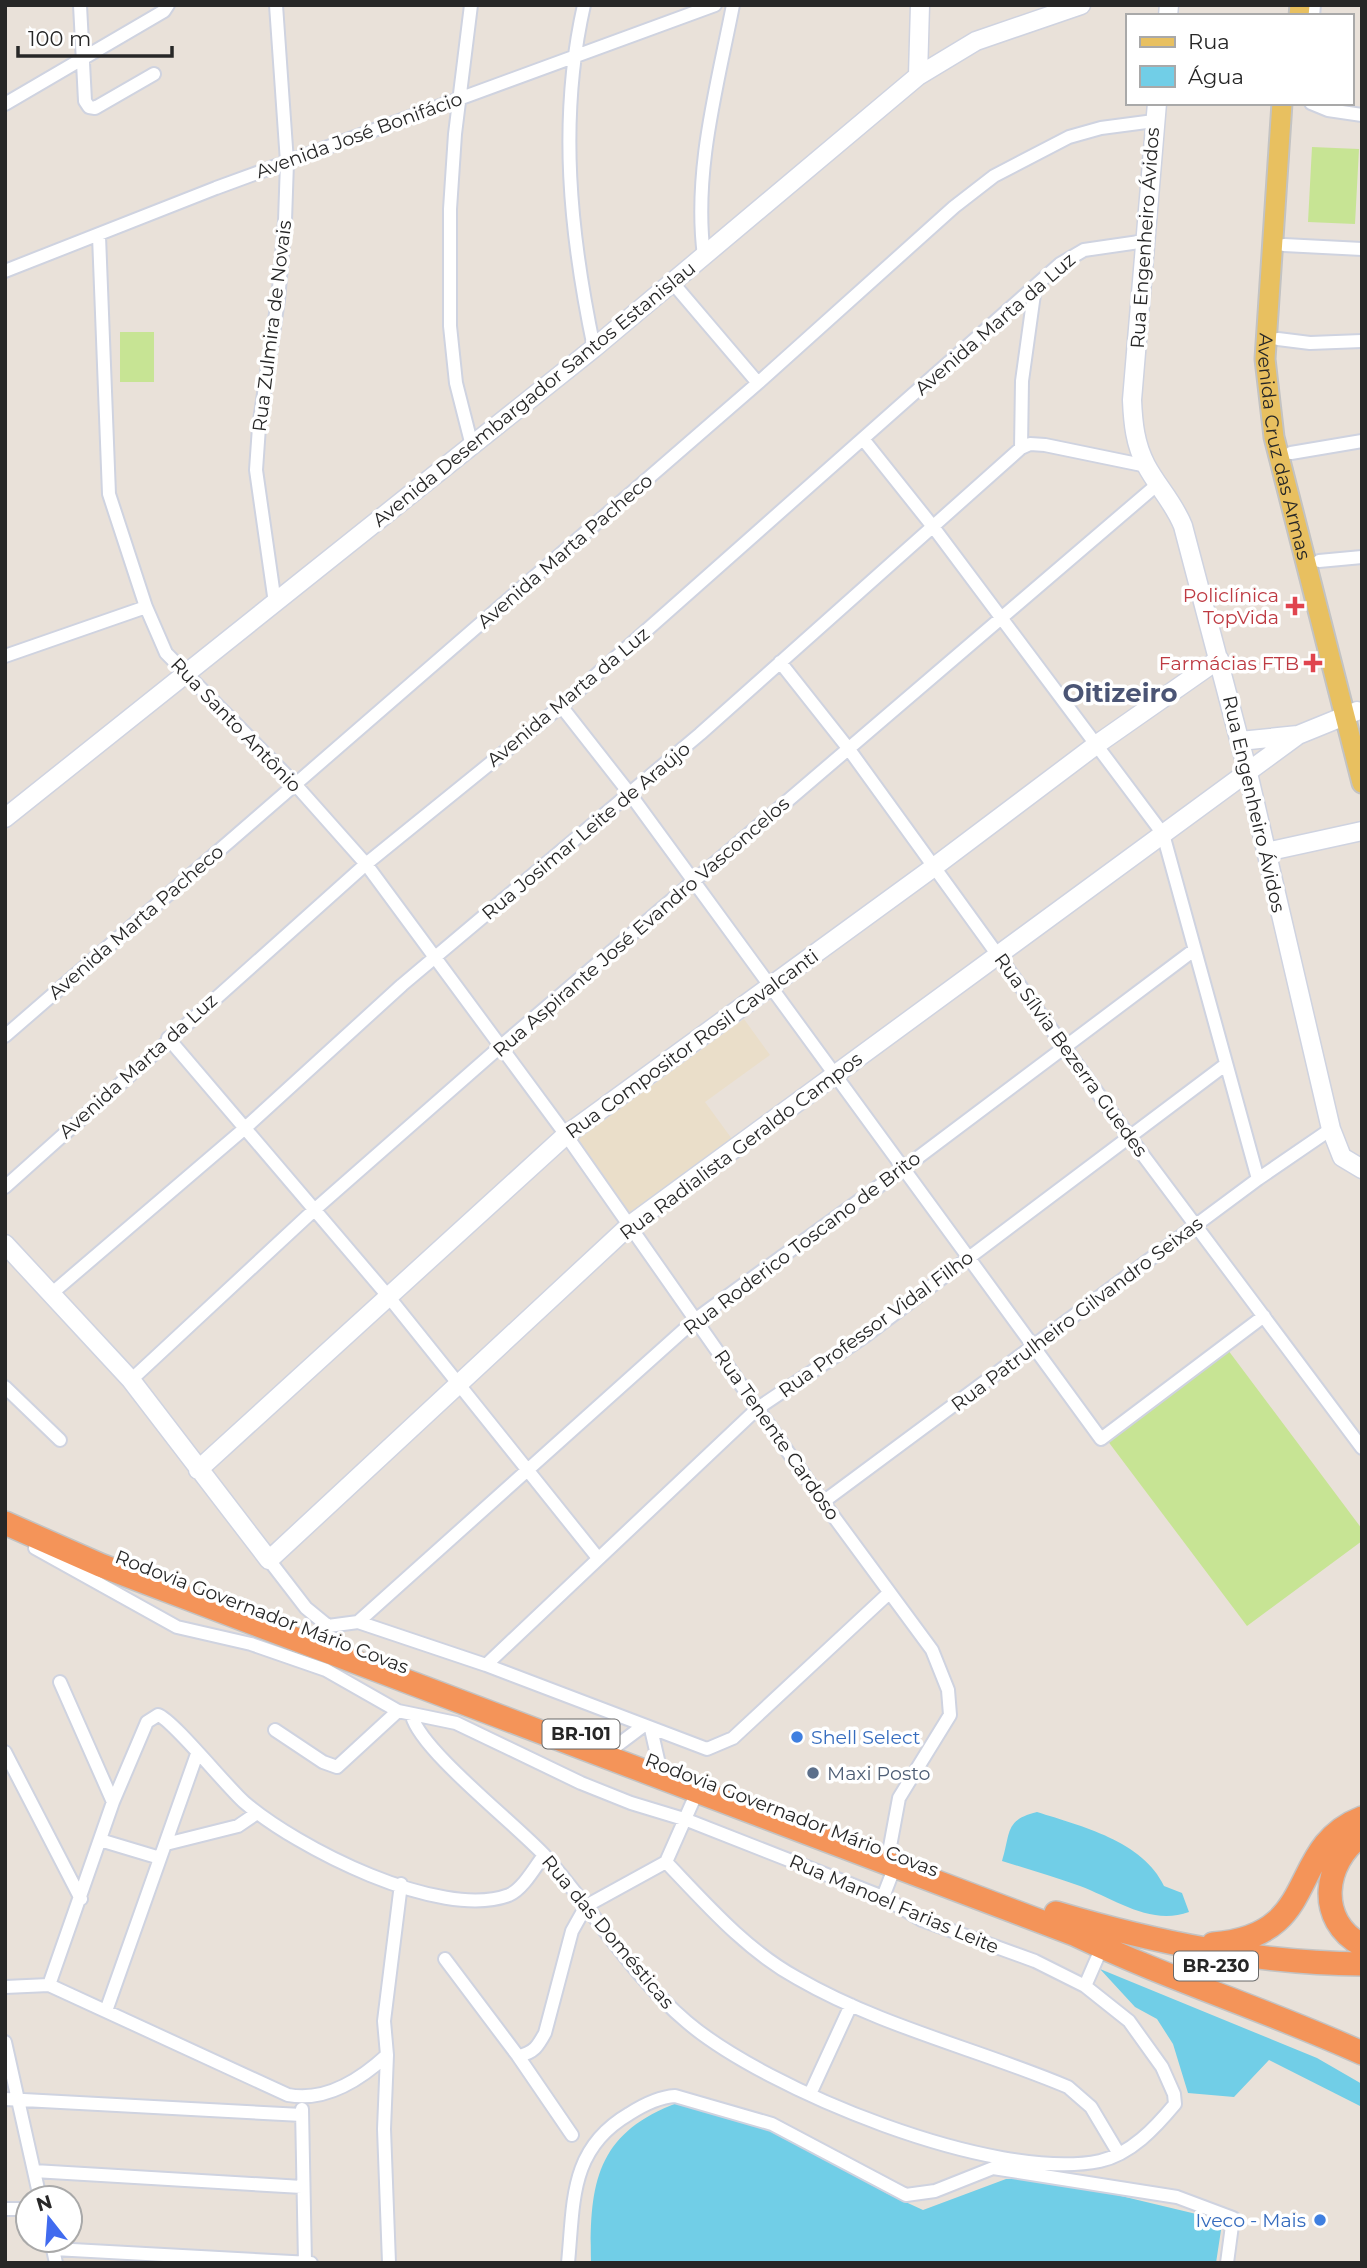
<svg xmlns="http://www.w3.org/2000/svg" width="1367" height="2268" viewBox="0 0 1367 2268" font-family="Montserrat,sans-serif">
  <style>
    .education { fill: #eadec9 }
    .pitch { fill: #c7e494 }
    .water { fill: #71cee7 }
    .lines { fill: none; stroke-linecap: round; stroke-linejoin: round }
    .street-casing { stroke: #cfd3e0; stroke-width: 16 }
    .secondary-casing { stroke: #cfd3e0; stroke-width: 21 }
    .primary-casing { stroke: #c3c3c3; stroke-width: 23 }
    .highway-casing { stroke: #c3c3c3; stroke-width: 26 }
    .street { stroke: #fff; stroke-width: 12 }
    .secondary { stroke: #fff; stroke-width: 18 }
    .primary { stroke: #e8c060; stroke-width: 19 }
    .highway { stroke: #f49459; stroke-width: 23 }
    .health-dot { fill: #e0444e; stroke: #fff; stroke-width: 2.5 }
    .shop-dot { fill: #3f7fe0; stroke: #fff; stroke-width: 2.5 }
    .service-dot { fill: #5c6f8a; stroke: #fff; stroke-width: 2.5 }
    .labels { text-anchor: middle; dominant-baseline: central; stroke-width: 7; stroke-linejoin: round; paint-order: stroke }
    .shield { fill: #fff; stroke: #686868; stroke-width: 2 }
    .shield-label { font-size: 18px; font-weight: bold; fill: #272727 }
    .street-label { font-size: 19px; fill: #272727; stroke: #fff }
    .health-label { font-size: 19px; fill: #be3a42; stroke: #fff; text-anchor: end }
    .shop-label { font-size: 19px; fill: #366cbe; stroke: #fff; text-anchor: start }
    .service-label { font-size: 19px; fill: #4e5e75; stroke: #fff; text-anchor: start }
    .district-label { font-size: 26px; font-weight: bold; fill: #4b5575; stroke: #fff }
  </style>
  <rect width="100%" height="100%" fill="#e9e1d9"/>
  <!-- education -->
  <path class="education" d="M744,1019L770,1055L705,1102L732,1139L630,1213L577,1140Z"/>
  <!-- pitch -->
  <path class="pitch" d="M1312,147L1359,149L1355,224L1308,222Z
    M120,332H154V382H120Z
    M1228,1350L1362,1529V1541L1247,1626L1107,1440Z"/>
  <!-- water -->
  <path class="water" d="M1037,1812C1081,1826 1143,1841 1164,1886L1182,1893L1189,1912C1150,1926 1115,1899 1080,1886C1054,1877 1028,1869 1002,1861C1011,1833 1004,1820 1037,1812Z
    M1100,1969L1317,2058L1362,2084V2107L1269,2060L1234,2097L1188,2093L1173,2044L1157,2019L1135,2007Z
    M685,2100L762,2121L886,2193L923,2210L1006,2179H1050L1213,2218L1221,2230L1216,2263H591C589,2179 598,2130 685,2100Z"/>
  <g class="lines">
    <!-- street casing -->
    <g class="street-casing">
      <path id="street" d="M80,5L85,101L89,107L95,108L154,74
        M471,5L455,134L450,209V326L456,383L472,446
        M584,5C558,120 570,234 594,348
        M1313,16L1314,5
        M1311,103L1328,110L1362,115
        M5,104L164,11L168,5
        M99,236L109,494L146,607L166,653L294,783L366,864L566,1135L823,1502L932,1650L948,1690L950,1715L899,1798L889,1852
        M1284,245L1362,249
        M704,256C693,172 717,87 733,5
        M5,271L216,188L715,5
        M672,282L758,383
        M1278,339L1310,343L1362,341
        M863,439L934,528L1163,834L1258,1179
        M1021,448L1022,381L1035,287
        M1291,453L1362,441
        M1319,561L1362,557
        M275,603L256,470L259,427L278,300L285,221L287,162L276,5
        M5,656L146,607
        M780,662L848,748L1128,1135L1362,1448
        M561,706L630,794L1101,1439L1264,1316
        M5,1036L758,383L954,207L994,176L1069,137L1101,128L1154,121
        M168,1038L388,1296L598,1558
        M5,1187L366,864L561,706L1060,264L1084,250L1146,241
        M51,1294L244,1129L402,985L700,734L1021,448L1030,444L1045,445L1147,466
        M131,1380L313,1211L501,1046L1159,483
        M5,1387L60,1440
        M823,1502L1258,1179L1331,1129
        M35,1548L177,1627L251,1644L326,1670L398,1711L456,1723L581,1783L631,1803L687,1820L883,1897L922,1920L1035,1961L1085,1986L1129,2021L1162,2067L1174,2094L1175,2104C1155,2128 1131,2154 1100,2161C995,2183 767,2090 687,2022C631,1975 594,1911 546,1857C517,1825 421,1751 412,1716
        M269,1560L306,1608L328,1626
        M358,1622L486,1665L707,1749L733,1738L889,1593
        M328,1626L358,1622L696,1319L904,1168L1194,950
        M486,1665L758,1408L865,1336L1225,1065
        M60,1682L113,1802
        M651,1729L659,1764
        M275,1730L323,1762L337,1767L398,1711
        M615,1747L643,1726
        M5,1752L81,1899
        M100,1840L160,1858
        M166,1844L238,1826L257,1813
        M666,1862C706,1904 746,1950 797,1978C882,2027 978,2049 1068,2087L1091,2107L1119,2154
        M883,1897L895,1866
        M586,1906L666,1862L697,1792
        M445,1959L518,2056C534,2053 538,2046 545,2033L572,1931L586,1906
        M49,1985L113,1802L147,1722L158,1715C172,1719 227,1787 244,1802C296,1847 440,1921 509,1895C523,1889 535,1867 544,1855
        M1085,1986L1102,1947
        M5,1987L49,1985L288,2095C325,2102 360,2080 387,2055L384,2021L401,1884
        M106,2011L197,1754
        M5,2042L40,2198
        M387,2055L384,2129L389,2263
        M518,2056L572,2135
        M810,2094L851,2005
        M5,2099L302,2115
        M302,2109L305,2263
        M34,2171L302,2187
        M5,2209H28
        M51,2240L56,2263
        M54,2249L311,2263
        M568,2263C574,2202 569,2149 629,2114C643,2105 658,2097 675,2096L772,2124L906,2195L935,2191L993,2168L1177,2197L1233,2218L1227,2263"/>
    </g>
    <!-- secondary casing -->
    <g class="secondary-casing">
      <path id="secondary" d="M1168,16L1169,5
        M918,76L920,5
        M1157,103L1132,400C1133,423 1135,444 1146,465C1157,486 1174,503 1183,526L1248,773L1331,1129L1342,1157L1362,1169
        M1240,741L1298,735
        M5,818L594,348L918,76L976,41L1081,5
        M1266,852L1362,831
        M5,1244L131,1380L269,1560L630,1225L1298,735L1357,711
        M198,1470L566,1135L934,867L1096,745L1219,659"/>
    </g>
    <!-- primary casing -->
    <g class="primary-casing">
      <g id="primary">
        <path d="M1299,16L1300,5"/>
        <path id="s1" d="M1282,103L1265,359L1274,437L1362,783"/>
      </g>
    </g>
    <!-- highway casing -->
    <g class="highway-casing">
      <path id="highway" d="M5,1523L100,1565L1074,1934C1168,1979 1267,2010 1362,2053
        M1362,1835C1323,1862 1316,1921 1362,1945
        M1056,1913C1157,1943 1256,1963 1362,1964
        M1213,1944C1323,1936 1285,1848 1362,1818"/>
    </g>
    <!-- street -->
    <use href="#street" class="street"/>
    <!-- secondary -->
    <use href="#secondary" class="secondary"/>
    <!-- primary -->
    <use href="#primary" class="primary"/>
    <!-- highway -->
    <use href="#highway" class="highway"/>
  </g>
  <!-- markers -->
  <g class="health-dot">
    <path d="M1291.5 595.5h7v7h7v7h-7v7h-7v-7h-7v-7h7z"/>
    <path d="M1309.5 652.5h7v7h7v7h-7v7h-7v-7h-7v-7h7z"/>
  </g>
  <g class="shop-dot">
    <circle cx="797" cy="1737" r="7"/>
    <circle cx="1320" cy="2220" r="7"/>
  </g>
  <circle class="service-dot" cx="813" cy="1773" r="7"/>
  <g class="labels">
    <!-- shield labels -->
    <g class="shield">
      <rect x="542.5" y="1719.5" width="77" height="29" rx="5"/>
      <rect x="1174" y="1951.5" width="84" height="29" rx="5"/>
    </g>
    <g class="shield-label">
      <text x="581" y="1734">BR-101</text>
      <text x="1216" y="1966">BR-230</text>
    </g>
    <!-- street labels -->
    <g class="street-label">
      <text transform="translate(359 135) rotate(-20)">Avenida José Bonifácio</text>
      <text transform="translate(1145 238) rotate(-86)">Rua Engenheiro Ávidos</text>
      <text transform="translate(995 324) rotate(-41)">Avenida Marta da Luz</text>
      <text transform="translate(272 326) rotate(-83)">Rua Zulmira de Novais</text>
      <text transform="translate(534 394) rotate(-39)">Avenida Desembargador Santos Estanislau</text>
      <text stroke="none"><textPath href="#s1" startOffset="346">Avenida Cruz das Armas</textPath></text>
      <text transform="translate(565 551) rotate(-41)">Avenida Marta Pacheco</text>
      <text transform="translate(568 697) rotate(-40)">Avenida Marta da Luz</text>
      <text transform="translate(236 725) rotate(46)">Rua Santo Antônio</text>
      <text transform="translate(1254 804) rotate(77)">Rua Engenheiro Ávidos</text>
      <text transform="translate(586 831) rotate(-40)">Rua Josimar Leite de Araújo</text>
      <text transform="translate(136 922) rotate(-41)">Avenida Marta Pacheco</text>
      <text transform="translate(641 927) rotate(-41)">Rua Aspirante José Evandro Vasconcelos</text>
      <text transform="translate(692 1044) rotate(-36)">Rua Compositor Rosil Cavalcanti</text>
      <text transform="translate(1071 1055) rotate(54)">Rua Sílvia Bezerra Guedes</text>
      <text transform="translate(138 1066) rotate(-42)">Avenida Marta da Luz</text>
      <text transform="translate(741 1146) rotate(-37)">Rua Radialista Geraldo Campos</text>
      <text transform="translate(802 1243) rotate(-37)">Rua Roderico Toscano de Brito</text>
      <text transform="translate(1077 1314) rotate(-37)">Rua Patrulheiro Gilvandro Seixas</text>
      <text transform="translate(876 1324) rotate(-36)">Rua Professor Vidal Filho</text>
      <text transform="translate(777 1435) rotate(55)">Rua Tenente Cardoso</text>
      <text transform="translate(262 1612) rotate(21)">Rodovia Governador Mário Covas</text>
      <text transform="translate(792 1815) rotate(21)">Rodovia Governador Mário Covas</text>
      <text transform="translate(894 1904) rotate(23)">Rua Manoel Farias Leite</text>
      <text transform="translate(608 1932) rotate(50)">Rua das Domésticas</text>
    </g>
    <!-- health labels -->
    <g class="health-label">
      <text x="1279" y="595">Policlínica<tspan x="1279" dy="22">TopVida</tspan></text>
      <text x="1299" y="663">Farmácias FTB</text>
    </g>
    <!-- shop labels -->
    <g class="shop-label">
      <text x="811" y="1737">Shell Select</text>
      <text x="1306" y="2220" text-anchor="end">Iveco - Mais</text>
    </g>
    <!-- service labels -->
    <g class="service-label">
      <text x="827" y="1773">Maxi Posto</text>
    </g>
    <!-- district labels -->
    <g class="district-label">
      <text x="1120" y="693">Oitizeiro</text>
    </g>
  </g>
  <!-- border -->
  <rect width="1367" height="2268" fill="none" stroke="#272727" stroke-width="14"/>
  <!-- legend -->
  <rect x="1126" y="14" width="228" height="91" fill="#ffffff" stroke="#a9a9a9" stroke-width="2"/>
  <rect x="1140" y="37" width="35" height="10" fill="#e8c060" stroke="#a9a9a9" stroke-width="2"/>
  <text x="1188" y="49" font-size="21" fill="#272727">Rua</text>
  <rect x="1140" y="66" width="35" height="21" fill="#71cee7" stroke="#a9a9a9" stroke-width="2"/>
  <text x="1188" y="84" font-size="21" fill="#272727">Água</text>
  <!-- north arrow -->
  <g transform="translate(49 2219) rotate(343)"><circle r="33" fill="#ffffff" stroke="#a9a9a9" stroke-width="2"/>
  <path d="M0-5L12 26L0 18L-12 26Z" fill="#416bef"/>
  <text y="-10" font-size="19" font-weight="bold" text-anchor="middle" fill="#272727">N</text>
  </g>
  <!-- scale -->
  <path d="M18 46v10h154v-10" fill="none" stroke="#272727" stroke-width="3.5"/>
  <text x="28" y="46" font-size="21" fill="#272727" stroke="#ffffff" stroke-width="5" paint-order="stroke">100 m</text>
</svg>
